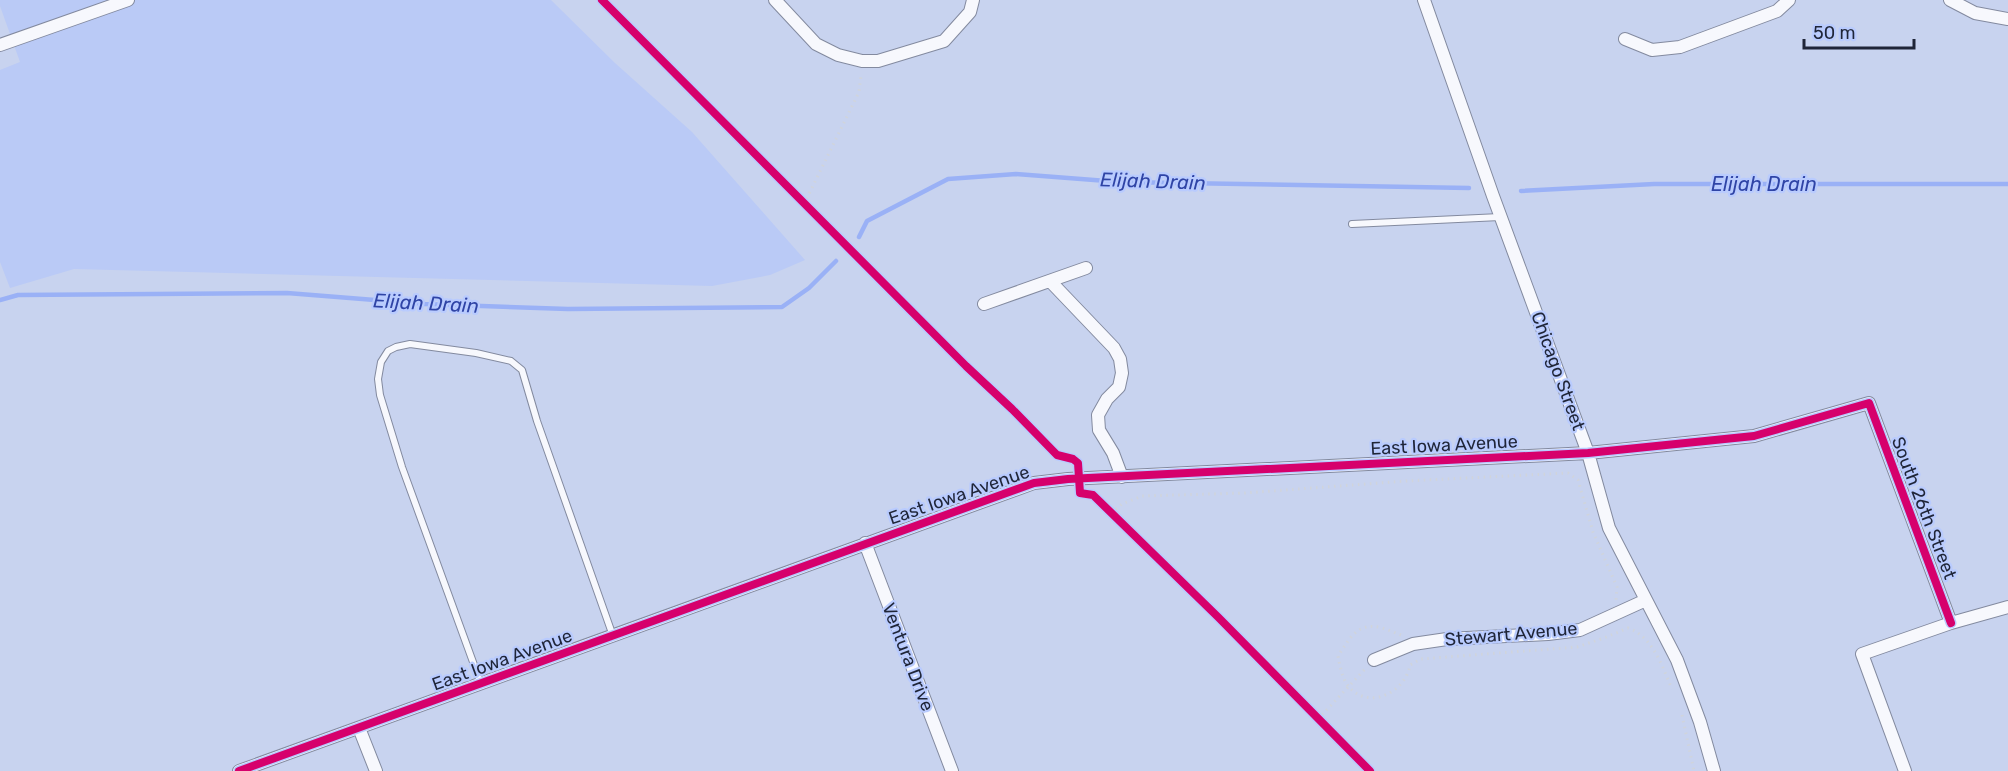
<svg xmlns="http://www.w3.org/2000/svg" width="2008" height="771" viewBox="0 0 2008 771" font-family="Rubik,sans-serif">
  <style>
    .built { fill: #bacaf6 }
    .lines { fill: none; stroke-linecap: round; stroke-linejoin: round }
    .stream { stroke: #9ab1f6; stroke-width: 4.5 }
    .lane-casing { stroke: #838a9f; stroke-width: 8 }
    .street-casing { stroke: #838a9f; stroke-width: 14 }
    .path { stroke: #d0d4dc; stroke-width: 3; stroke-dasharray: 1.5 4.5; stroke-linecap: butt }
    .lane { stroke: #f7f8fd; stroke-width: 6 }
    .street { stroke: #f7f8fd; stroke-width: 12 }
    .cycleway-casing { stroke: #b9cbfe; stroke-width: 11 }
    .cycleway { stroke: #d6006c; stroke-width: 8 }
    .labels { text-anchor: middle; dominant-baseline: central; stroke-width: 4.5; stroke-linejoin: round; paint-order: stroke }
    .street-label { font-size: 18px; fill: #1f2538; stroke: #b9cbfe }
    .water-label { font-size: 20px; font-style: italic; fill: #2f44a6; stroke: #b9cbfe }
  </style>
  <rect width="100%" height="100%" fill="#c8d3ef"/>
  <!-- built -->
  <path class="built" d="M0,0H551L615,63L692,132L805,260L770,275L712,286L74,269L10,288L0,262V70L20,62L0,6Z"/>
  <g class="lines">
    <!-- stream -->
    <path class="stream" d="M1521,191L1654,184H2008
      M859,237L867,221L948,179L1016,174L1120,182L1469,188
      M0,300L18,295L287,293L425,304L568,309L782,307L809,288L836,261"/>
    <!-- lane casing -->
    <g class="lane-casing">
      <path id="lane" d="M1352,224L1500,217
        M481,684L402,467L380,395L378,379L381,362L388,351L396,347L410,344L476,353L511,361L522,370L537,421L613,636"/>
    </g>
    <!-- street casing -->
    <g class="street-casing">
      <path id="street" d="M775,0L816,44L838,55L862,61H878L944,41L970,12L973,0
        M1424,0L1493,196L1588,453L1609,528L1677,660L1700,722L1714,771
        M1950,0L1975,13L2008,19
        M1625,39L1652,50L1680,47L1777,11L1789,0
        M0,45L128,0
        M1050,281L1114,348L1120,359L1122,373L1119,387L1107,399L1098,415L1099,430L1113,453L1122,477
        M984,304L1086,268
        M865,543L952,771
        M1374,660L1413,644L1447,639L1548,634L1580,630L1646,600
        M359,728L376,771
        M239,771L1034,483L1068,479L1588,453L1754,436L1869,403L1951,623
        M1905,771L1862,654L1951,623L2008,607"/>
    </g>
    <!-- path -->
    <path class="path" d="M804,204L859,92L861,75
      M1111,513L1122,504L1142,496L1245,493L1406,481L1568,473L1578,480L1593,532L1617,587L1616,600
      M1401,635C1395,633 1389,630 1382,628C1358,621 1350,638 1338,656C1340,666 1342,679 1349,687C1370,711 1406,691 1410,665L1421,659L1577,647L1604,638L1628,628C1653,637 1662,666 1672,689
      M1682,715L1694,771
      M1318,719L1366,668"/>
    <!-- lane -->
    <use href="#lane" class="lane"/>
    <!-- street -->
    <use href="#street" class="street"/>
    <!-- cycleway casing -->
    <g class="cycleway-casing">
      <path id="cycleway" d="M602,0L966,366L1012,409L1057,455L1073,459L1078,463L1080,493L1093,495L1218,617L1370,771
        M239,771L1034,483L1068,479L1588,453L1754,436L1869,403L1951,623"/>
    </g>
    <!-- cycleway -->
    <use href="#cycleway" class="cycleway"/>
  </g>
  <g class="labels">
    <!-- street labels -->
    <g class="street-label">
      <text transform="translate(1558 371) rotate(70)">Chicago Street</text>
      <text transform="translate(1444 445) rotate(-3)">East Iowa Avenue</text>
      <text transform="translate(959 495) rotate(-19)">East Iowa Avenue</text>
      <text transform="translate(1924 508) rotate(69)">South 26th Street</text>
      <text transform="translate(1511 634) rotate(-5)">Stewart Avenue</text>
      <text transform="translate(908 657) rotate(69)">Ventura Drive</text>
      <text transform="translate(502 660) rotate(-20)">East Iowa Avenue</text>
    </g>
    <!-- water labels -->
    <g class="water-label">
      <text transform="translate(1153 181) rotate(2)">Elijah Drain</text>
      <text x="1764" y="184">Elijah Drain</text>
      <text transform="translate(426 303) rotate(3)">Elijah Drain</text>
    </g>
  </g>
  <!-- scale -->
  <path d="M1804 39v9h110v-9" fill="none" stroke="#1f2538" stroke-width="3"/>
  <text x="1813" y="39" font-size="18" fill="#1f2538" stroke="#b9cbfe" stroke-width="4.5" paint-order="stroke">50 m</text>
</svg>
